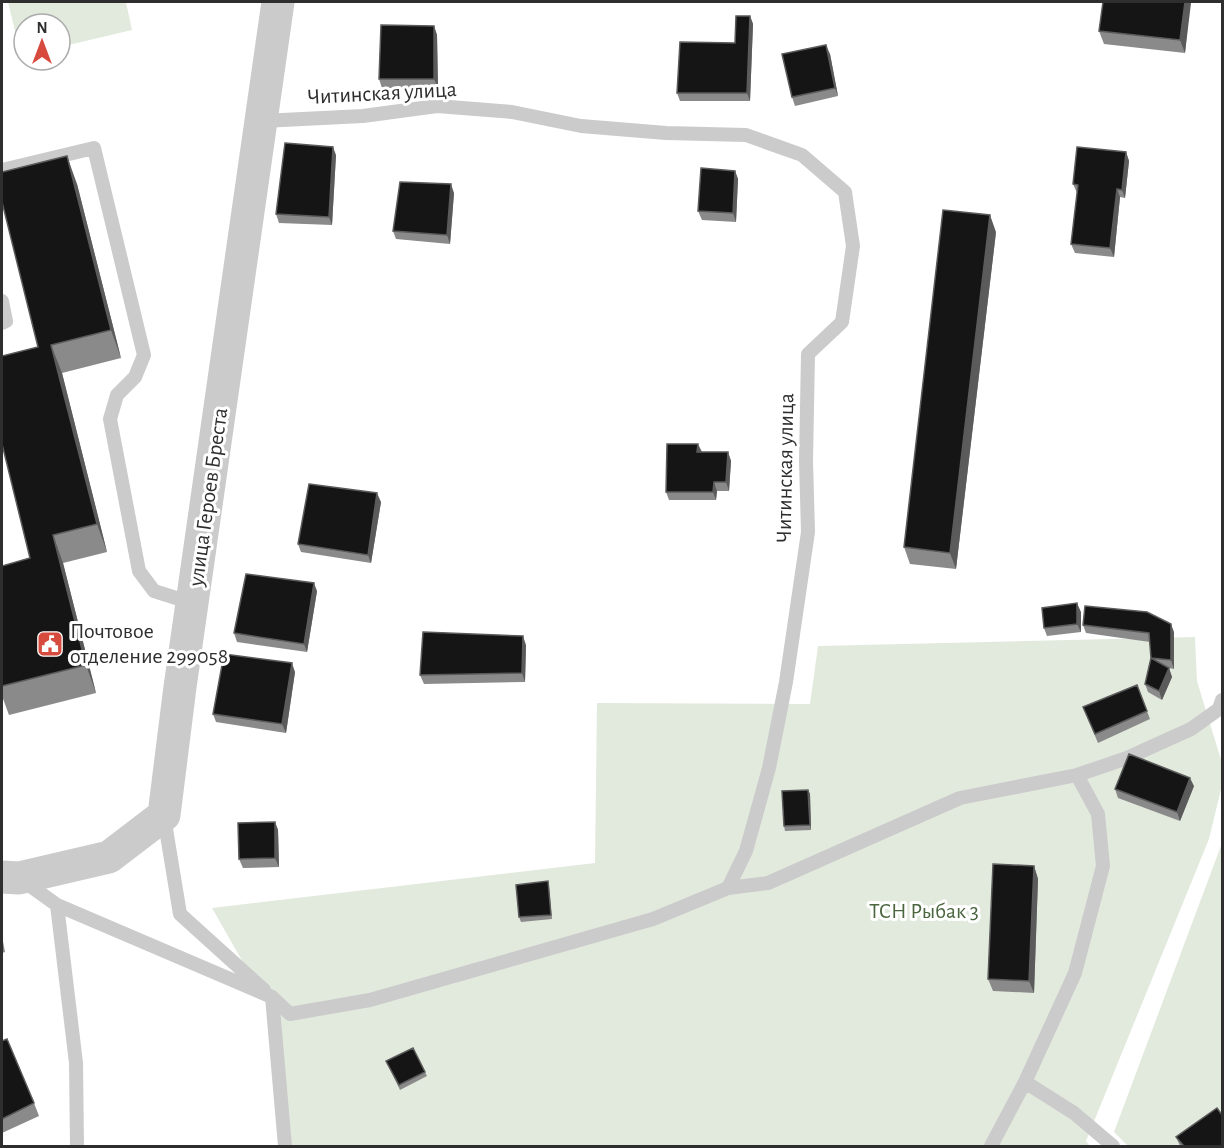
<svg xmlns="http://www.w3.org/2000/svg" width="1224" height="1148" viewBox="0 0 1224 1148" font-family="'Alegreya Sans',sans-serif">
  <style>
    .green { fill: #e2eadd }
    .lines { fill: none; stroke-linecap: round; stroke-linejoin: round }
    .service { stroke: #cbcbcb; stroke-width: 14 }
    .tertiary { stroke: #cbcbcb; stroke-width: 33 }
    .wall { fill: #8a8a8a }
    .shaded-wall { fill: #5b5b5b }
    .building { fill: #151515; stroke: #5b5b5b; stroke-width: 1.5 }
    .labels { text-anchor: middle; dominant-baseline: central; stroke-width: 6; stroke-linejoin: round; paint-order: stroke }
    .street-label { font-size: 22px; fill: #2e2e2e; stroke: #fff }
    .poi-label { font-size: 22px; fill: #2e2e2e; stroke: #fff; text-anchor: start }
    .park-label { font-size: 22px; fill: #4b663f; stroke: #fff }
  </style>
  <rect width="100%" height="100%" fill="#fff"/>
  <!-- green -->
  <path class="green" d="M8,2H126L132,30L60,47V24H24V56H21Z
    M1195,637L1197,681L1222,763V785L1209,839L1086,1141L1090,1146H279L282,1031L212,908L595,863L597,703L810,704L818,646Z
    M1222,843V1146H1128L1114,1132Z"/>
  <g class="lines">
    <!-- service -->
    <path class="service" d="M262,121L363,116L437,106L512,112L581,126L666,133L746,135L802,155L845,192L853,246L842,322L808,354L806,461L808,532L786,682L769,768L746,851L728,888L768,883L960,798L1077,775L1127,758L1191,729L1219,709L1222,700
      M2,170L94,148L144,355L135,377L117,395L110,419L139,571L154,591L192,603
      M2,301L6,321L2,323
      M164,817L180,914L264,990
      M22,880L57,905L76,1063L77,1146
      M57,905L272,997L290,1014L370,1000L653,919L728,888
      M272,997L285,1146
      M1025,1082L1074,1113L1113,1146
      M991,1146L1025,1082L1075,973L1103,866L1098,814L1077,775"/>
    <!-- tertiary -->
    <path class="tertiary" d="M2,877L19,878L109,857L164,815L180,687L278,2"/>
  </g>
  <!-- wall -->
  <path class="wall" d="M1103,2H1190L1185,53L1104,44L1099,31Z
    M750,16L753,24L750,101H680L677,93L735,43Z
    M434,26L437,35L438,88H382L379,79Z
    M830,54L838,96L795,106L792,97Z
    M1126,152L1129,161L1125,198L1120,197L1114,257L1075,253L1071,244L1077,193L1073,184Z
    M336,155L332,225L279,223L276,214Z
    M735,171L738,179L736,222L702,220L698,211Z
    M77,184L121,358L62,373L107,552L63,563L96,693L9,715L2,696V566L30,558L38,347Z
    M454,193L450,244L396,239L393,231Z
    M996,232L956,569L910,564L904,547Z
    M701,452H728L731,461L729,491H717L716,500H669L666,492Z
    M381,502L371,563L301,552L298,544Z
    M317,591L307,652L237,642L234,633Z
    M1081,612V632L1047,636L1044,628Z
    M1083,625L1174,632V669L1169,668L1172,677L1162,700L1148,692L1145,684L1151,658L1150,642L1086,633Z
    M526,645L525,682L424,684L420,675Z
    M295,672L286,733L216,722L213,714Z
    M1137,685L1150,719L1098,743L1083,707Z
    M1194,786L1180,821L1118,798L1115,789Z
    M808,790L810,794L811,830L785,831L784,826Z
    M275,822L278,830L279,867L243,868L239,859Z
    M1034,866L1038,879L1034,993L993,991L988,979Z
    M548,881L549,886L552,919L521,922L519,917Z
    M2,936L5,952L2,953Z
    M2,1041L34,1103L39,1116L2,1133Z
    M386,1061L425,1072L427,1076L400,1090Z
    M1176,1137L1222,1146H1180Z"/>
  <!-- shaded-wall -->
  <path class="shaded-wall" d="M1185,2H1190L1191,3L1185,53L1180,40Z
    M750,16L753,24L750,101L747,93Z
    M434,26L437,35L438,88L434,79Z
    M826,45L830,54L838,96L835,88Z
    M333,147L336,155L332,225L329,217Z
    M1126,152L1129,161L1125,198L1122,190Z
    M67,156L77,184L121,358L111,330Z
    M735,171L738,179L736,222L733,213Z
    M451,184L454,193L450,244L447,235Z
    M1117,189L1120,197L1114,257L1110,248Z
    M990,215L996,232L956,569L950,553Z
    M51,345L62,373L107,552L97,524Z
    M698,444L702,452H697Z
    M728,452L731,461L729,491L726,482Z
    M714,482L717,491L716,500L713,492Z
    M377,493L381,502L371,563L368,555Z
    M53,535L63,563L96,693L86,665Z
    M314,583L317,591L307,652L304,644Z
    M1077,603L1081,612V632L1077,624Z
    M1171,624L1174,632V669L1171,660Z
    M523,636L526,645L525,682L522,673Z
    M292,663L295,672L286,733L282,724Z
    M1169,668L1172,677L1162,700L1159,691Z
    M1190,778L1194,786L1180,821L1177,812Z
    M808,790L810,794L811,830L810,825Z
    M275,822L278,830L279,867L275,858Z
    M1034,866L1038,879L1034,993L1029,981Z"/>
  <!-- building -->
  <path class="building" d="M1103,2H1185L1180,40L1099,31Z
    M736,16H750L747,93H677L680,42L735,43Z
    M381,25L434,26V79H379Z
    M826,45L835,88L792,97L782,54Z
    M285,143L333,147L329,217L276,214Z
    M1077,147L1126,152L1122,190L1117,189L1110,248L1071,244L1078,185L1073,184Z
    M67,156L111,330L51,345L97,524L53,535L86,665L2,686V566L30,558L2,444V356L38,347L2,202V172Z
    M701,168L735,171L733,213L698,211Z
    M400,182L451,184L447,235L393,231Z
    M943,210L990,215L950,553L904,547Z
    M667,444H698L697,452H728L726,482H714L713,492H666Z
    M309,484L377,493L368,555L298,544Z
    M246,574L314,583L304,644L234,633Z
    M1077,603V624L1044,628L1042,608Z
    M1085,606L1147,612L1171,624V660L1151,658L1149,633L1083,625Z
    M423,632L523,636L522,673L420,675Z
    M224,654L292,663L282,724L213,714Z
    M1151,658L1169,668L1159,691L1145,684Z
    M1137,685L1147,711L1095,734L1083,707Z
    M1129,754L1190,778L1177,812L1115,789Z
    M808,790L810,825L784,826L782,791Z
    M275,822V858L239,859L238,823Z
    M993,864L1034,866L1029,981L988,979Z
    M548,881L551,915L519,917L516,885Z
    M7,1039L34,1103L2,1119V1041Z
    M413,1048L425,1072L399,1085L386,1061Z
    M1217,1108L1222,1115V1146H1184L1176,1137Z"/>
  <!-- icons -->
  <defs>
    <g id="civic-square" transform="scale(1.35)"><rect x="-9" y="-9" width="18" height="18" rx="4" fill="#d64b3e" stroke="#fff"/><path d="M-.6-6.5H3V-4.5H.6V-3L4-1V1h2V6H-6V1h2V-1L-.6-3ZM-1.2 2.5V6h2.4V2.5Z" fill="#fff"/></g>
  </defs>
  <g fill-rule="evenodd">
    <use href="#civic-square" x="50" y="644"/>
  </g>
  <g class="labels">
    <!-- street labels -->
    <g class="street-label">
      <text transform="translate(382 93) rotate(-3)">Читинская улица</text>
      <text transform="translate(785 468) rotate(-89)">Читинская улица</text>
      <text transform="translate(208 497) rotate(-82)">улица Героев Бреста</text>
    </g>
    <!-- poi labels -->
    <g class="poi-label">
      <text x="70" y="631">Почтовое<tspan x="70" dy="25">отделение 299058</tspan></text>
    </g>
    <!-- park labels -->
    <g class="park-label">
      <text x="924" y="911">ТСН Рыбак 3</text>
    </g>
  </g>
  <!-- border -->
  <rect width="1224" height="1148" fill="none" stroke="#2e2e2e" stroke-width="6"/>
  <!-- north arrow -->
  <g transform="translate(42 42)"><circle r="28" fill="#ffffff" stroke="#ababab" stroke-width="1.5"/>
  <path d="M0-4.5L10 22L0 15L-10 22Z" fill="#d64b3e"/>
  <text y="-9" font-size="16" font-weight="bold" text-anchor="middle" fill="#2e2e2e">N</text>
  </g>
</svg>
